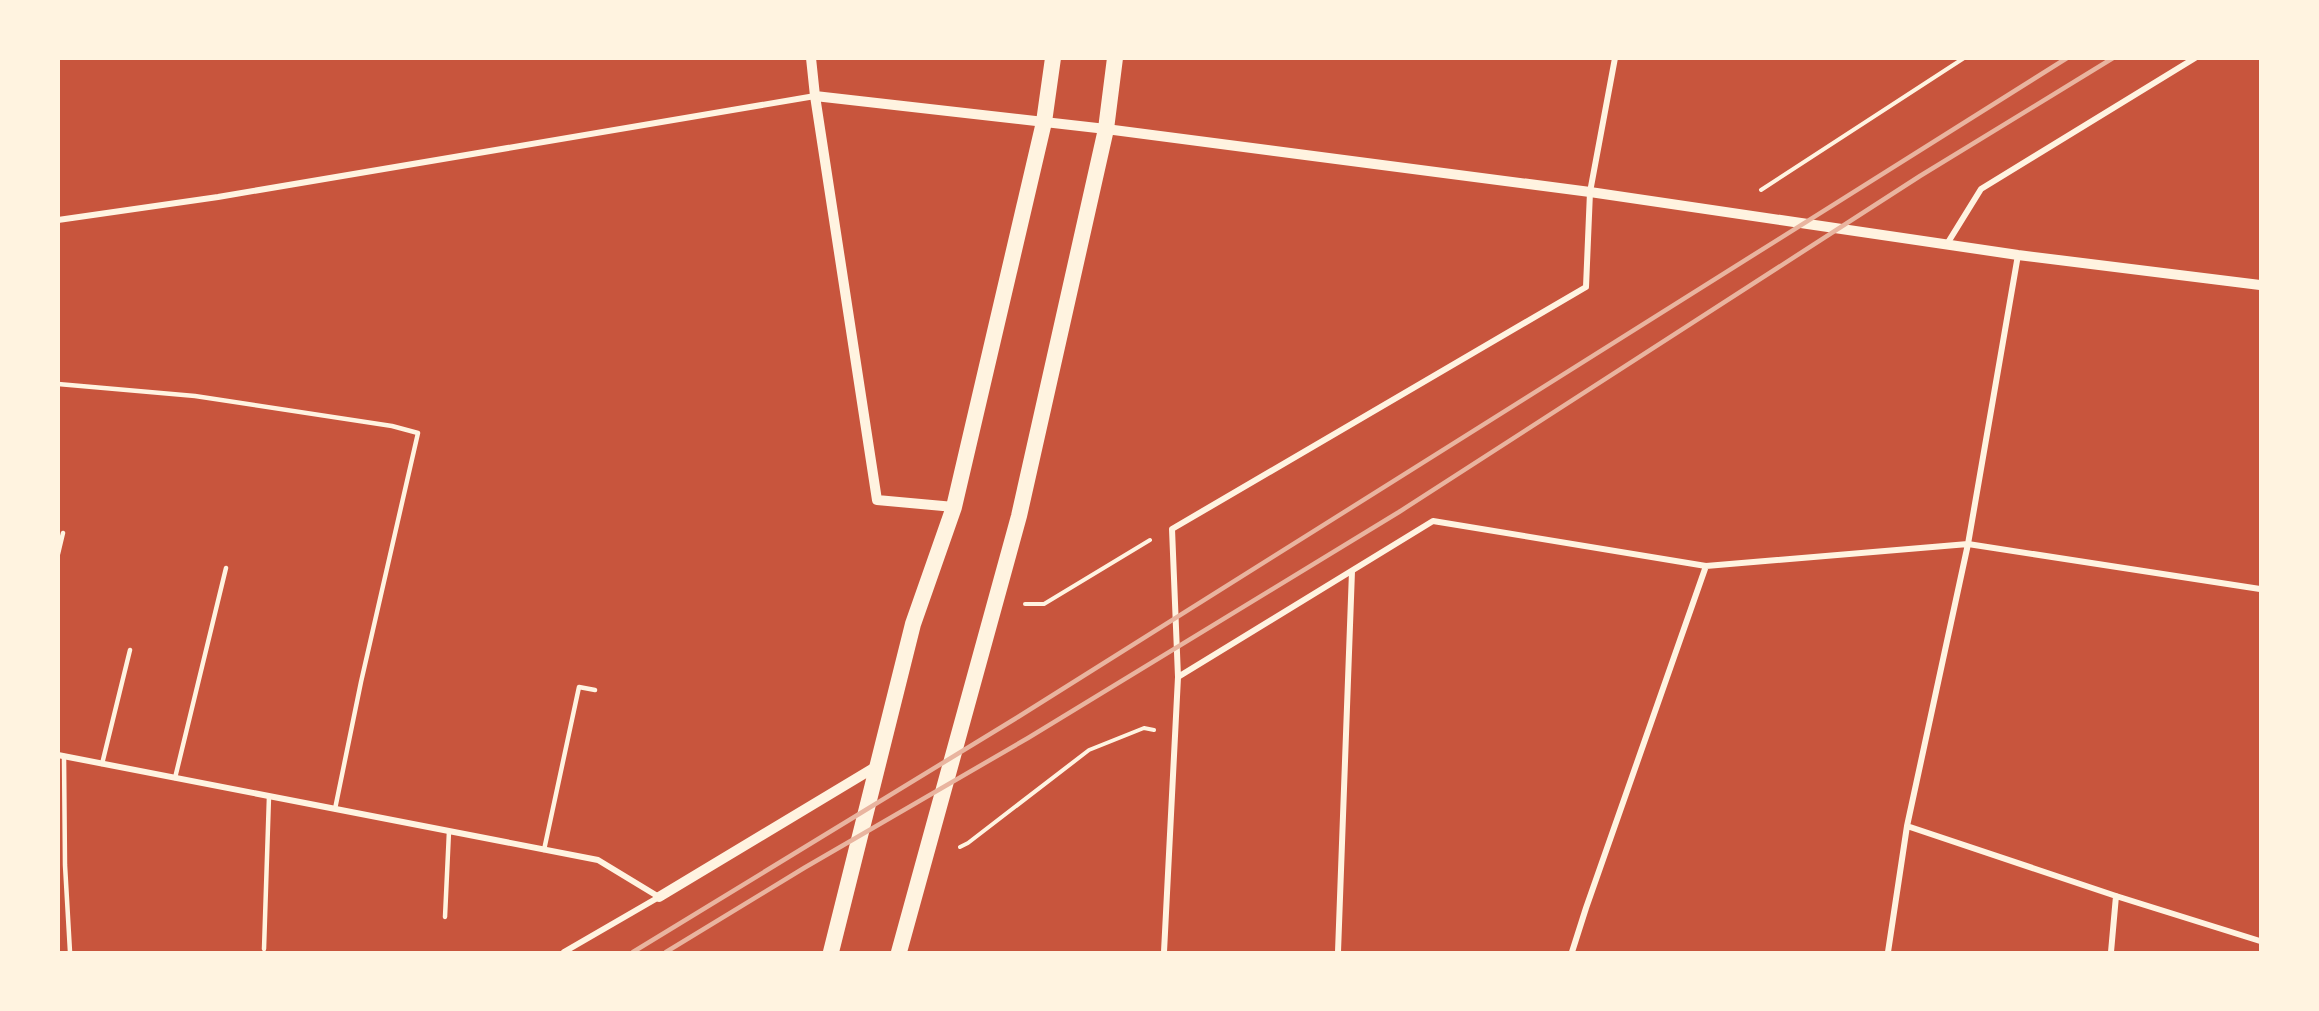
<svg xmlns="http://www.w3.org/2000/svg" width="2319" height="1011" viewBox="0 0 2319 1011" font-family="'Work Sans',sans-serif">
  <style>
    .lines { fill: none; stroke-linecap: round; stroke-linejoin: round }
    .path { stroke: #fff3e0; stroke-width: 4 }
    .service { stroke: #fff3e0; stroke-width: 4.5 }
    .minor { stroke: #fff3e0; stroke-width: 6 }
    .tertiary { stroke: #fff3e0; stroke-width: 10 }
    .trunk { stroke: #fff3e0; stroke-width: 16 }
    .rail { stroke: #e9b49f; stroke-width: 4.5 }
  </style>
  <rect width="100%" height="100%" fill="#c8553d"/>
  <g class="lines">
    <!-- path -->
    <path class="path" d="M1761,190L1964,58
      M1025,604H1044L1150,540
      M960,847L968,843L1089,750L1144,728L1154,730"/>
    <!-- service -->
    <path class="service" d="M58,384L195,396L392,426L418,433L361,682L335,809
      M58,554L63,533
      M64,756L65,865L70,952
      M102,764L130,650
      M175,778L226,568
      M544,850L579,687L595,690
      M445,917L449,831
      M264,949L269,796"/>
    <!-- minor -->
    <path class="minor" d="M58,220L218,197L815,96
      M1947,244L1981,189L2195,58
      M1178,677L1172,529L1586,287L1590,192L1615,58
      M58,755L598,860L659,897L564,952
      M1907,826L2116,896L2260,941
      M1164,952L1178,677L1433,521L1706,566L1968,544L2260,589
      M1338,952L1352,571
      M1572,952L1586,908L1706,566
      M1888,952L1907,826L1968,544L2018,255
      M2111,952L2116,896"/>
    <!-- tertiary -->
    <path class="tertiary" d="M811,58L815,96L877,500L954,507
      M815,96L1106,129L1590,192L2018,255L2260,285
      M659,897L877,766"/>
    <!-- trunk -->
    <path class="trunk" d="M831,952L913,624L954,507L1044,122L1053,58
      M899,952L1019,516L1106,129L1115,58"/>
    <!-- rail -->
    <path class="rail" d="M633,952L1018,717L2067,58
      M666,952L804,868L1028,738L1399,512L1920,176L2113,58"/>
  </g>
  <!-- border -->
  <rect width="2319" height="1011" fill="none" stroke="#fff3e0" stroke-width="120"/>
</svg>
